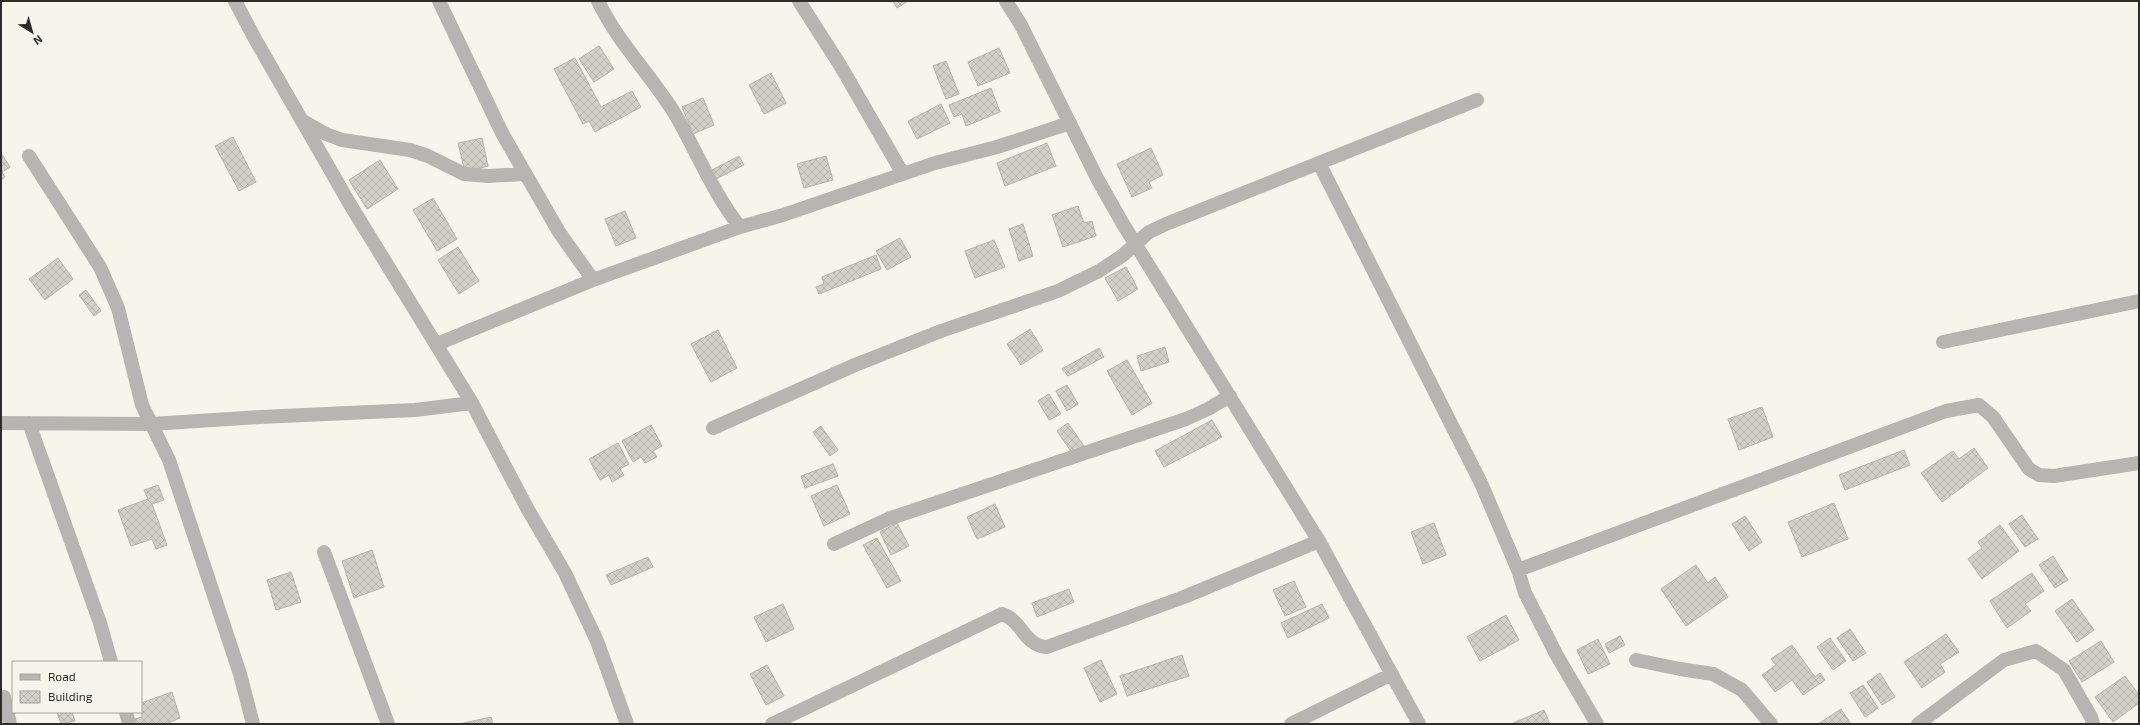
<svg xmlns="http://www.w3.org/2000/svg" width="2140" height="725" viewBox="0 0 2140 725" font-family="'Exo 2',sans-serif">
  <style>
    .building { fill: url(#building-cross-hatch); stroke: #b4b4ab }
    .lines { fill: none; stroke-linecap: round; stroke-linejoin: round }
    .minor { stroke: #b6b5b1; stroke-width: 14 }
  </style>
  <defs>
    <pattern id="building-cross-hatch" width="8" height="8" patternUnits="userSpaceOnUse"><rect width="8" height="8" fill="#d1d1c8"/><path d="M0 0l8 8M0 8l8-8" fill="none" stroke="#b4b4ac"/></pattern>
  </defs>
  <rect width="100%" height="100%" fill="#f6f5ec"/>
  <!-- building -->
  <path class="building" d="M893,1H908L897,8Z
    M599,46L614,69L594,82L579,59Z
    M999,48L1010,73L978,86L968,62Z
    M575,58L601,107L632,91L641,107L595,132L589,121L583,124L554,69Z
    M946,61L959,94L946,99L933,66Z
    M771,73L786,103L764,114L749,85Z
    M991,88L1000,112L966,126L962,114L954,117L949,105Z
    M703,98L714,125L693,134L682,107Z
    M941,104L950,123L917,139L908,121Z
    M233,137L256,182L239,191L215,146Z
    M482,138L488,166L465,172L458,143Z
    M1047,143L1056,166L1005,186L997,163Z
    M1151,148L1163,175L1149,182L1152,188L1132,197L1117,164Z
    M1,153L10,167L2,172L5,177L1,180Z
    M739,156L744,165L714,180L710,171Z
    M826,156L833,180L804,188L797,164Z
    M380,160L398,189L367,209L349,180Z
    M433,198L457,239L437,251L413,210Z
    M1078,206L1084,223L1092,221L1096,236L1063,247L1052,215Z
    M625,211L636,238L616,246L605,219Z
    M1023,224L1033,256L1019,261L1009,229Z
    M900,238L911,257L887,270L876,251Z
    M994,240L1005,267L975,278L965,251Z
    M458,247L479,281L459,294L438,260Z
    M876,255L881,269L819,294L816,287L824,284L822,277Z
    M58,258L73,279L45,300L29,279Z
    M1126,267L1138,289L1118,301L1105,278Z
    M86,290L101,311L94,316L79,295Z
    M1030,329L1043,350L1021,365L1007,344Z
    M718,330L737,368L711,382L691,344Z
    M1165,347L1169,362L1141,371L1137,356Z
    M1099,348L1104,357L1068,376L1062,369Z
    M1127,360L1152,403L1132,415L1107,371Z
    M1067,385L1078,404L1067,411L1056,391Z
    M1049,394L1061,414L1049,420L1038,401Z
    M1762,407L1773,437L1739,450L1728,419Z
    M1212,420L1222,437L1164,467L1155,451Z
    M1068,423L1084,446L1073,454L1057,431Z
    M651,425L662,446L653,451L657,457L645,463L641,457L633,462L622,441Z
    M821,426L838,450L830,456L813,432Z
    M618,443L629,464L620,469L624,475L612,482L609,475L600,480L589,459Z
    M1974,448L1988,468L1942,502L1921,473L1953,451L1959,459Z
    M1904,450L1910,465L1845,490L1839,475Z
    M833,464L838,476L805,488L801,476Z
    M158,485L164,500L152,504L167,545L156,549L152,539L131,546L118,510L148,499L144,490Z
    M837,485L850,514L824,526L811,496Z
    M1834,503L1848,539L1802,557L1788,522Z
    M995,504L1005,527L977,539L967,517Z
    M2022,515L2038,539L2025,547L2009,524Z
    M1745,516L1762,542L1749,551L1732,524Z
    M897,523L909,546L891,555L880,532Z
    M1434,523L1446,555L1423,564L1411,532Z
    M2000,525L2019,551L1982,579L1968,559L1982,548L1978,542Z
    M877,538L901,581L887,588L863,545Z
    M372,550L384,587L354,598L342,561Z
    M2053,556L2068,580L2055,588L2039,565Z
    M648,557L653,567L611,585L606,575Z
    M1696,565L1708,583L1715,577L1728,597L1686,626L1661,589Z
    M291,572L301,602L276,610L267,580Z
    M2032,573L2044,591L2025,604L2031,611L2007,628L1990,601Z
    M1294,581L1306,607L1285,616L1273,590Z
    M1069,589L1074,602L1037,617L1032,603Z
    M2072,599L2094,630L2077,642L2055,611Z
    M783,604L794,629L766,642L754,617Z
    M1322,604L1329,618L1288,638L1281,623Z
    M1506,615L1519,640L1480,661L1467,637Z
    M1850,629L1866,653L1853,661L1837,638Z
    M1946,634L1959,652L1940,664L1945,672L1922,688L1904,662Z
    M1620,636L1625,645L1609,653L1605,644Z
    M1830,638L1846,661L1833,670L1817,647Z
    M1598,639L1610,664L1588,674L1577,650Z
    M2101,641L2114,662L2082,682L2069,661Z
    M1792,645L1815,677L1820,673L1825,680L1803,695L1792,680L1775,692L1762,675L1776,665L1771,659Z
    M1182,655L1189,676L1127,696L1120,676Z
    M1101,660L1117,694L1100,702L1084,668Z
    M767,665L784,696L766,705L750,674Z
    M1880,673L1895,697L1882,705L1867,682Z
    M2125,676L2139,695V703L2113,722L2095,697Z
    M1863,685L1878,708L1865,717L1850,693Z
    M172,692L180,718L166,724H132L131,720L142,717L141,703Z
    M1841,709L1851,724H1818Z
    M1544,710L1550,724H1513V723Z
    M57,712H72L75,721L61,724Z
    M491,717L493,724H459Z"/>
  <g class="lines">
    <!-- minor -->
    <path class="minor" d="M235,1L255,39L351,206L472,403L527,508L565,573L597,641L627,724
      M439,1L502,133L559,232L593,280
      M598,1C618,43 651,75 675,114C697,152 713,193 740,227
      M799,1L840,65L903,174
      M1006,1L1021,25L1098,180L1123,224L1319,541L1419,724
      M303,121L326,134L342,140L410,150L428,156L464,174L488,176L525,174
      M29,156L100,267L118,308L142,405L169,460L240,674L253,724
      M1319,163L1481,483L1518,570L1525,593L1556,654L1597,724
      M1943,342L2139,301
      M437,344L593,280L740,227L783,215L935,163L997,147L1070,123
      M1,423L151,424L260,417L415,410L472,403
      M29,423L100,623L111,662
      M713,428L855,365L941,331L1058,291L1099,271L1122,256L1149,232L1166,224L1477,100
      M834,544L888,519L1186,419L1208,409L1230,396
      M324,552L388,724
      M1518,570L1946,411L1979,405L1993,417L2029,469L2039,475L2054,476L2139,463
      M1636,660L1680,669L1713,674L1742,690L1771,724
      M4,697L10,724
      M126,712L129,724
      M772,724L1002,614C1022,620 1024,646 1047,647L1184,597L1319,541
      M1291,724L1392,674
      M1918,724L2004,660L2036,651L2064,670L2091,717L2093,724"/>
  </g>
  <!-- border -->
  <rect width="2140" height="725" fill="none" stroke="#2e2d2a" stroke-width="4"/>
  <!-- legend -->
  <rect x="12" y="661" width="130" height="52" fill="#f6f5ec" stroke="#a6a59e"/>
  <rect x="20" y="674" width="20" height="6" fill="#b6b5b1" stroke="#a6a59e"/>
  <text x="48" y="681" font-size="12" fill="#2e2d2a">Road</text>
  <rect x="20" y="691" width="20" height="12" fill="url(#building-cross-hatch)" stroke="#a6a59e"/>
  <text x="48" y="701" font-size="12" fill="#2e2d2a">Building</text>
  <!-- north arrow -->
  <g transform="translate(32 32) rotate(143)" stroke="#f6f5ec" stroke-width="3" paint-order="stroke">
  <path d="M0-3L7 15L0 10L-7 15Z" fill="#2e2d2a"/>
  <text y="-6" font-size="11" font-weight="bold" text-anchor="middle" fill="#2e2d2a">N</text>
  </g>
</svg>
